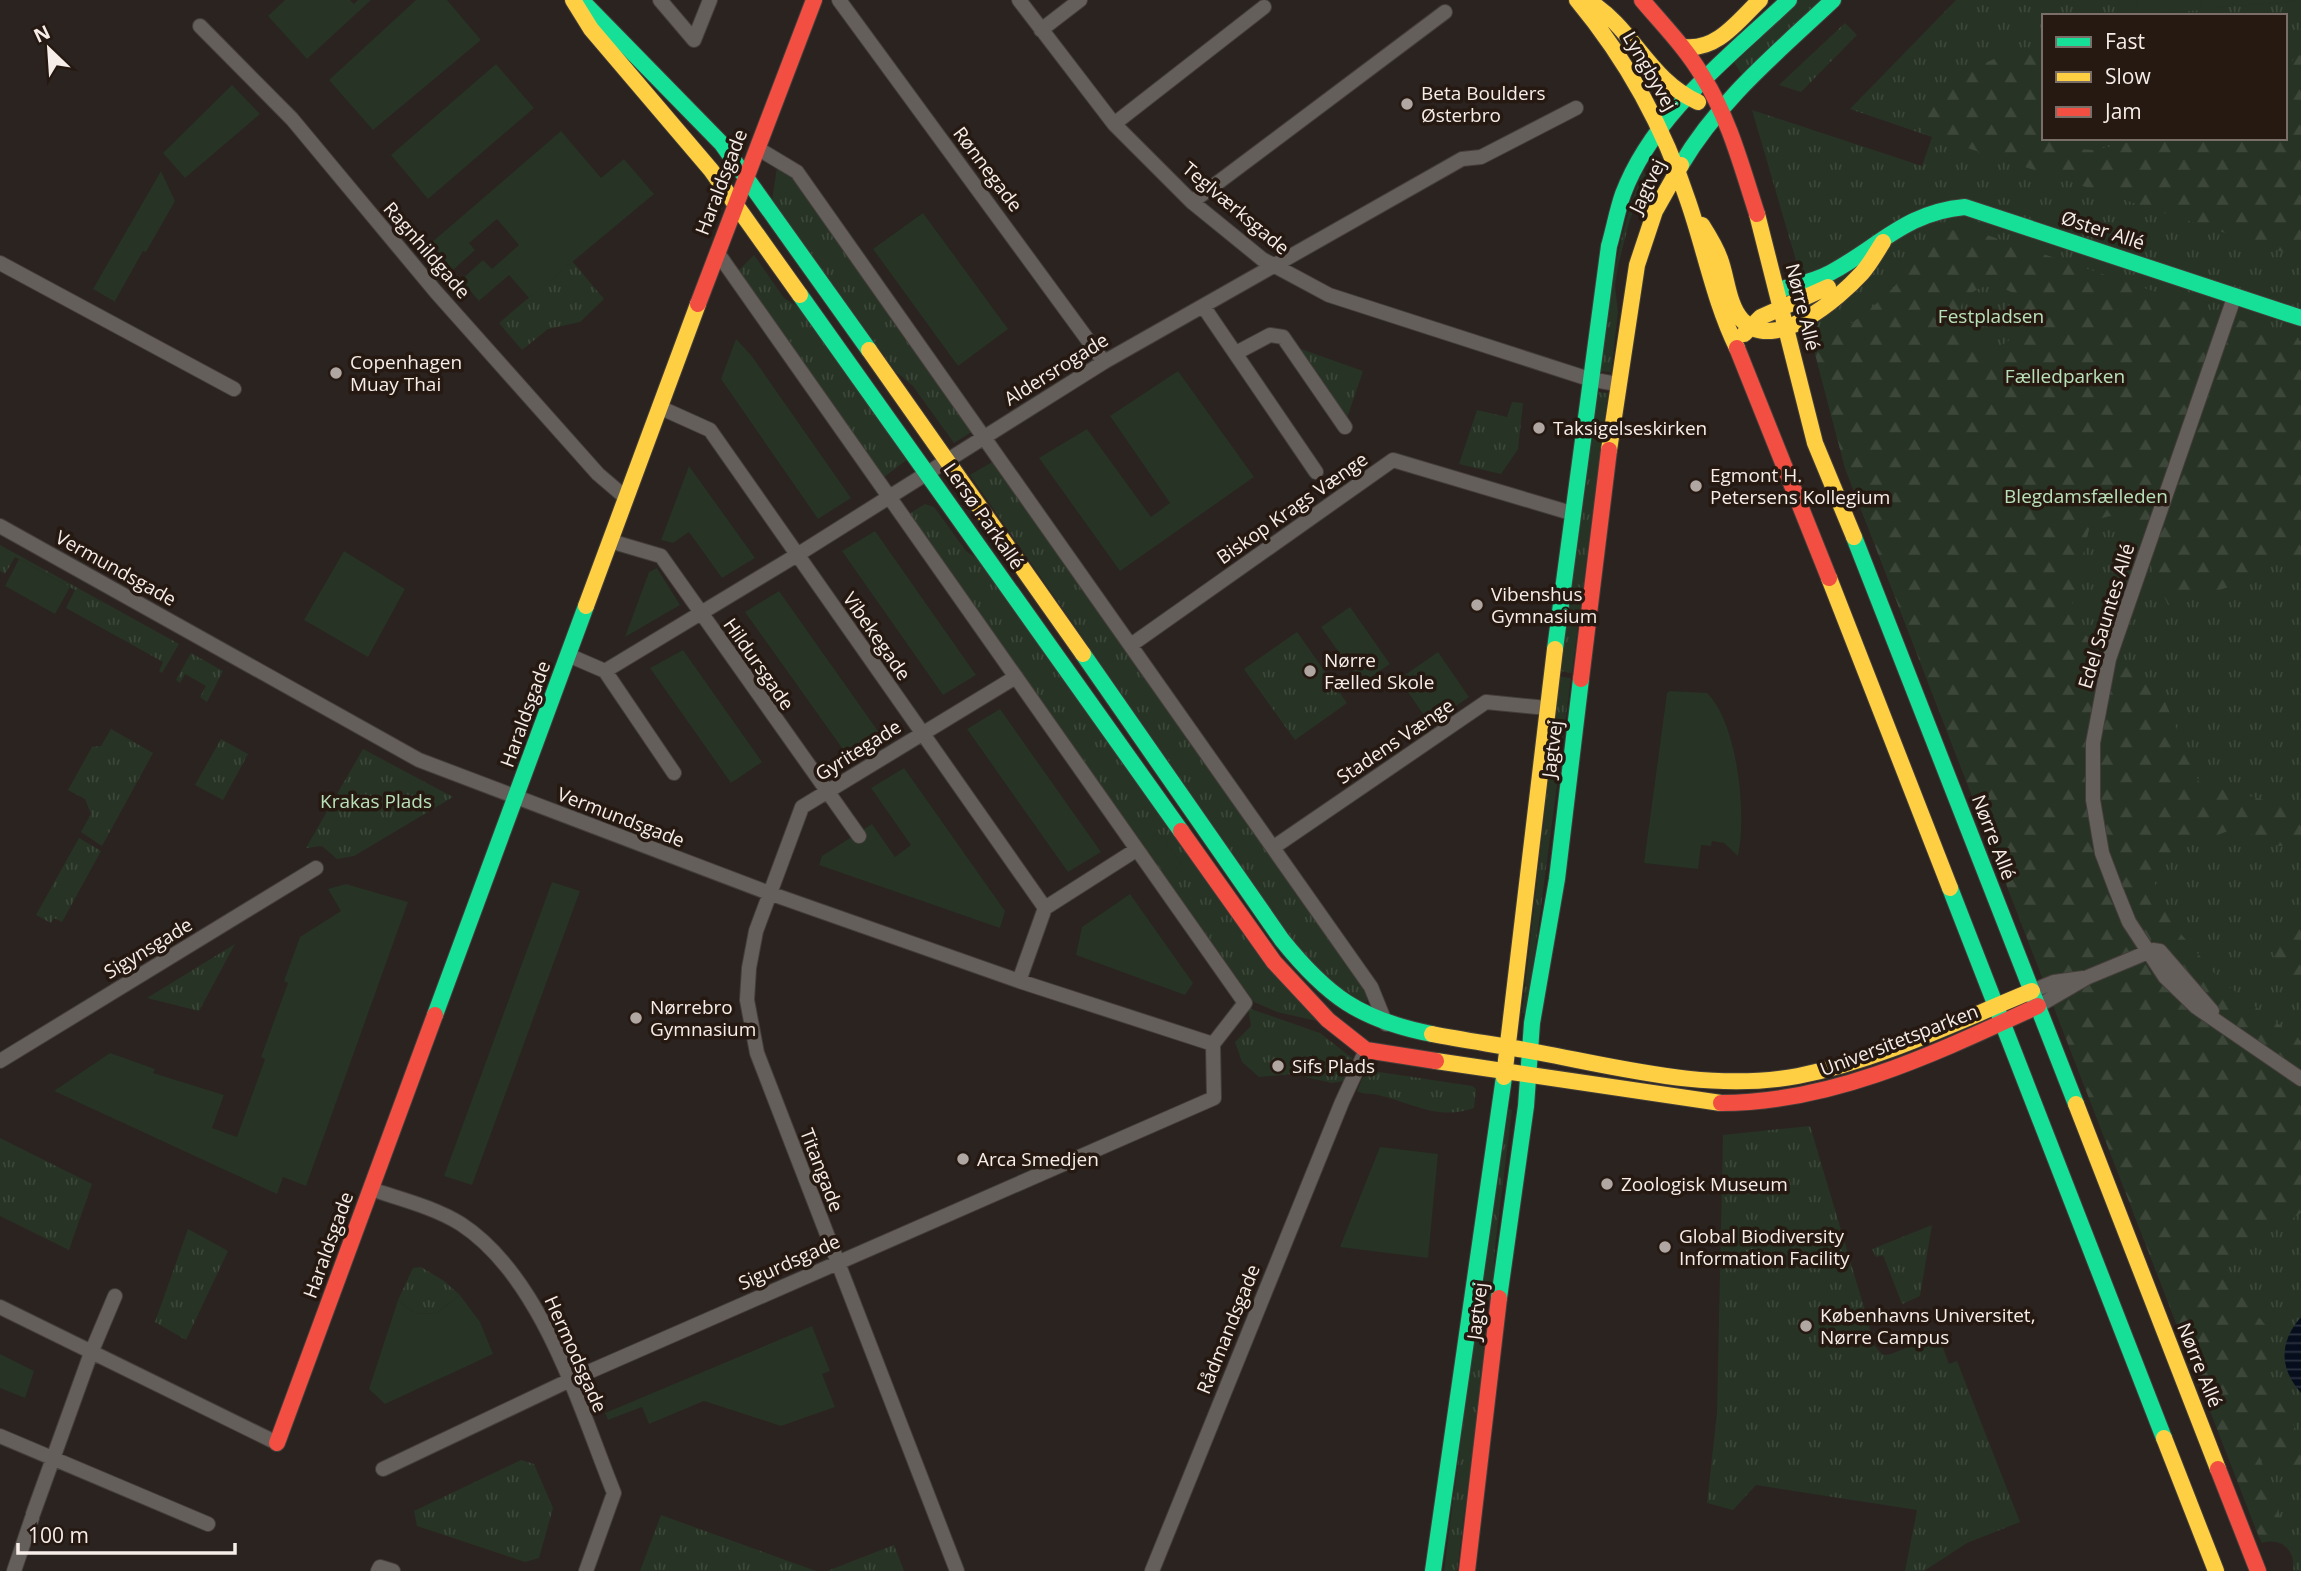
<svg xmlns="http://www.w3.org/2000/svg" width="2301" height="1571" viewBox="0 0 2301 1571" font-family="'Open Sans',sans-serif">
  <style>
    .grass { fill: url(#grass-tufts); fill-rule: evenodd }
    .forest { fill: url(#forest-firs); fill-rule: evenodd }
    .garden { fill: #273324 }
    .water { fill: url(#water-rules) }
    .lines { fill: none; stroke-linecap: round; stroke-linejoin: round }
    .street-casing { stroke: #443e3a; stroke-width: 16 }
    .fast-casing { stroke: #443e3a; stroke-width: 18 }
    .slow-casing { stroke: #443e3a; stroke-width: 18 }
    .jam-casing { stroke: #443e3a; stroke-width: 18 }
    .street { stroke: #655f5c; stroke-width: 14 }
    .fast { stroke: #16e098; stroke-width: 16 }
    .slow { stroke: #ffcf43; stroke-width: 16 }
    .jam { stroke: #f24e42; stroke-width: 16 }
    .poi-dot { fill: #b0a7a3; stroke: #261912; stroke-width: 2.5 }
    .labels { text-anchor: middle; dominant-baseline: central; stroke-width: 7; stroke-linejoin: round; paint-order: stroke }
    .street-label { font-size: 19px; fill: #f7eee9; stroke: #261912 }
    .poi-label { font-size: 19px; fill: #f7eee9; stroke: #261912; text-anchor: start }
    .park-label { font-size: 19px; fill: #b9e1b8; stroke: #261912 }
  </style>
  <defs>
    <pattern id="grass-tufts" width="24" height="20" patternUnits="userSpaceOnUse" patternTransform="scale(1.75)"><rect width="24" height="20" fill="#273324"/><path d="M3 7l-1-3M5 7V3M7 7l1-3M15 17l-1-3M17 17v-4M19 17l1-3" fill="none" stroke="#3c4739"/></pattern>
    <pattern id="forest-firs" width="22" height="20" patternUnits="userSpaceOnUse" patternTransform="scale(1.75)"><rect width="22" height="20" fill="#273324"/><path d="M5 1l3.5 6h-7zM16 11l3.5 6h-7z" fill="#3c4739"/></pattern>
    <pattern id="water-rules" width="6" height="5" patternUnits="userSpaceOnUse" patternTransform="scale(1.75)"><rect width="6" height="5" fill="#060e1d"/><path d="M0 2.5h6" fill="none" stroke="#2b313e"/></pattern>
  </defs>
  <rect width="100%" height="100%" fill="#2b2320"/>
  <!-- grass -->
  <path class="grass" d="M1799,0H1821L1742,75L1734,62Z
    M1956,0H2301V1571H2293C2296,1551 2282,1537 2262,1543L2259,1537L1845,468L1813,346L1795,257L1752,110L1922,166L1932,137L1850,109ZM2044,16H2285V138H2044Z
    M1845,23L1857,35L1801,92L1779,85Z
    M777,167L794,179L973,431L954,443L913,386L896,372L772,201Z
    M1643,170L1647,178L1630,219L1618,266L1615,286L1618,312L1611,372L1598,371C1609,303 1617,235 1643,170Z
    M754,255L784,298L802,309L909,458L883,478L737,272Z
    M572,261L604,299L580,322L548,329L522,350L499,323Z
    M1298,348L1363,371L1347,418Z
    M1596,392L1608,393L1572,673L1560,671Z
    M1512,402L1523,403L1518,449L1501,474L1459,464L1477,410L1507,417Z
    M994,461L1368,994L1367,1002L1360,1003L1330,984L1302,954L970,475Z
    M925,504L934,507L966,551L986,565L1317,1021L1277,1012L1254,1002L909,514Z
    M0,545L179,644L162,673L159,671L163,662L66,608L75,590L15,557L5,574L0,571Z
    M1297,632L1347,703L1295,740L1244,669Z
    M191,653L223,671L207,702L200,697L206,686L185,674L180,683L176,680Z
    M1560,677L1571,678L1527,1013H1522Z
    M111,729L153,753L102,846L81,832L91,814L85,799L68,790L92,747L101,746Z
    M221,739L248,754L223,800L195,785Z
    M363,749L453,797L354,856L337,859L322,846L306,848Z
    M79,838L101,851L62,922L54,918L51,923L36,915Z
    M235,944L199,1011L147,998Z
    M1248,1008L1320,1033L1352,1058L1344,1081L1332,1083L1292,1074L1259,1077L1242,1062L1235,1042L1251,1026Z
    M1366,1070L1472,1086L1476,1089L1474,1108C1438,1121 1413,1103 1378,1095C1370,1093 1364,1095 1357,1091Z
    M1508,1109L1512,1110L1495,1247L1493,1300L1480,1299Z
    M1810,1126L1869,1324L1872,1343L1883,1355L1891,1354L1947,1332L1951,1345L1943,1348L1949,1364L1957,1361L2020,1522L1967,1543L1924,1571H1905L1917,1510L1756,1485L1733,1510L1707,1503L1717,1413L1723,1135Z
    M0,1138L92,1184L69,1250L0,1216Z
    M1932,1225L1920,1296L1902,1304L1883,1255L1876,1257L1872,1249Z
    M188,1229L228,1251L186,1340L155,1322Z
    M421,1267L444,1281L460,1295L435,1314L414,1313L398,1300L413,1268Z
    M1475,1331H1488L1457,1571H1444Z
    M521,1460L534,1464L553,1508L539,1558L525,1562L417,1526L414,1511Z
    M661,1515L816,1571H640Z
    M894,1545L904,1571H827Z"/>
  <!-- forest -->
  <path class="forest" d="M2029,48L2044,50V138H2067L2076,149L2094,150L2149,138H2285V66L2301,54V258L1922,133C1924,126 1924,117 1927,111C1941,77 1996,56 2029,48Z
    M1960,229L1975,231L2301,341V561L2276,554L2246,582L2168,605L2133,525L2110,516L2091,521L2072,602L2080,631L2161,692L2199,782L2300,810L2301,807V846H2279L2236,828L2162,856L2152,877L2175,927L2220,980L2301,1041V1213L2216,1265L2267,1327V1354L2272,1389L2301,1438V1474L2266,1447L2258,1453L2277,1500L2282,1532L2259,1537L1845,468L1813,346C1841,333 1871,310 1893,288C1918,261 1916,235 1960,229ZM1991,285C2069,299 1985,390 1961,327C1953,305 1971,288 1991,285Z
    M2289,927L2301,928V994L2273,955L2276,942Z"/>
  <!-- garden -->
  <path class="garden" d="M285,0H350L354,4L358,0H371L307,59L268,16Z
    M416,0H447L481,40L373,130L329,80Z
    M2136,0H2201L2202,10L2137,15Z
    M2211,0H2301V1L2212,8Z
    M496,64L534,108L428,199L391,155Z
    M232,85L260,114L185,178L163,153Z
    M561,131L601,178L624,159L654,194L529,298L509,275L479,301L461,280L483,260L492,269L519,245L497,219L469,243L475,250L453,270L431,243Z
    M161,171L175,201L146,252L143,251L115,301L117,303L93,289Z
    M923,213L1008,329L958,366L873,249Z
    M736,339L751,355L851,498L818,519L721,379Z
    M1178,371L1254,477L1120,571L1039,458L1087,429L1151,517L1170,503L1110,416Z
    M689,466L755,558L722,578L689,532L673,543L661,540Z
    M875,531L976,675L943,695L842,551Z
    M344,551L405,589L368,657L304,620Z
    M19,559L70,587L55,614L5,586Z
    M657,568L680,605L625,637L649,572Z
    M779,591L880,734L847,755L745,612Z
    M1350,607L1390,664L1361,684L1321,627Z
    M683,650L762,762L731,783L650,668Z
    M1438,652L1469,697L1430,724L1399,679Z
    M1670,691L1707,693C1738,723 1747,815 1738,856L1724,843L1712,841L1711,846L1701,845L1698,869L1644,863L1667,693Z
    M1000,709L1101,852L1068,872L967,729Z
    M904,768L1005,911L1000,928L819,865L822,856L872,824L895,857L911,845L871,788Z
    M1158,832L1182,864L1166,875L1143,844Z
    M552,882L580,891L472,1185L444,1176Z
    M346,884L408,902L306,1186L283,1177L277,1194L54,1091L110,1053L155,1069L153,1073L224,1095L212,1128L237,1137L265,1059L261,1057L288,983L284,981L300,937L341,911L328,889Z
    M1130,894L1193,983L1185,995L1076,955L1082,927Z
    M1380,1147L1438,1154L1428,1258L1340,1247Z
    M460,1295L480,1322L493,1354L385,1404L369,1389L398,1300L414,1313L435,1314Z
    M812,1326L830,1371L822,1374L835,1407L781,1426L704,1401L649,1424L642,1407L608,1420L605,1413Z
    M0,1354L34,1371L25,1398L0,1388Z"/>
  <!-- water -->
  <path class="water" d="M2301,1317V1393C2279,1368 2279,1342 2301,1317Z"/>
  <g class="lines">
    <!-- street casing -->
    <g class="street-casing">
      <path id="street" d="M660,0L694,40L710,0
        M839,0L1104,362
        M1019,0L1114,124L1192,202L1262,259L1329,295L1589,379L1617,384
        M200,26L292,119L436,292L598,474L626,498
        M1041,30L1080,0
        M1114,124L1264,7
        M757,148L797,172L1371,987L1386,1024
        M1192,202L1445,12
        M717,252L1245,1003L1213,1044
        M0,263L234,389
        M2235,295L2109,659L2093,743V800L2102,853L2116,890L2129,922L2165,977L2196,1007L2301,1079
        M1203,306L1316,472
        M1236,353L1270,335L1283,337L1345,427
        M659,407L710,430L1045,908
        M0,526L419,760L769,893L1019,981L1213,1044
        M610,541L661,556L859,836
        M1131,645L1393,460L1571,513
        M568,655L605,671L797,555L1104,362L1462,159L1481,157L1576,108
        M605,671L674,773
        M1274,847L1486,702L1547,708
        M1019,981L1045,908L1136,850
        M2032,991L2054,982L2083,978
        M2038,1006L2088,977L2153,950L2160,951L2212,1011
        M0,1061L316,868
        M371,1189C400,1199 434,1207 461,1224C542,1277 579,1406 614,1493L586,1571
        M0,1307L277,1443
        M0,1436L208,1524
        M383,1469L568,1381L1214,1098L1213,1044
        M33,1514L91,1353L115,1296
        M14,1571L32,1518
        M378,1571L380,1567L393,1571
        M957,1571L757,1053L747,1000L749,968L756,931L802,807L1014,678
        M1152,1571L1342,1102L1366,1050"/>
    </g>
    <!-- fast casing -->
    <g class="fast-casing">
      <path id="fast" d="M583,2L722,144L869,350
        M1681,165C1719,100 1779,51 1833,0
        M1778,290C1795,285 1814,282 1830,273C1879,247 1906,212 1965,207L2301,318
        M800,295L1181,831
        M1854,537L2076,1104
        M1555,649L1609,246C1614,229 1617,211 1623,194C1653,114 1729,57 1789,0
        M1083,654L1282,940C1327,996 1360,1020 1432,1034
        M1950,888L2164,1438
        M435,1015L586,606
        M1499,1298L1526,1106L1532,1023L1557,879L1581,679
        M1433,1571L1504,1077"/>
    </g>
    <!-- slow casing -->
    <g class="slow-casing">
      <path id="slow" d="M573,0L591,29L711,170L800,295
        M1577,0C1626,59 1664,128 1688,201C1705,250 1714,301 1737,348
        M1587,0C1634,28 1647,79 1698,102
        M1684,47C1717,51 1738,21 1760,0
        M1757,214L1815,443L1854,537
        M1702,225C1709,236 1716,247 1720,259C1727,277 1728,305 1742,320C1774,355 1839,298 1862,273C1870,264 1876,253 1883,242
        M1744,334L1761,317L1828,287
        M869,350L1083,654
        M1609,450L1637,265L1655,211L1681,165
        M1829,578L1950,888
        M586,606L698,304
        M1432,1034C1468,1041 1505,1046 1541,1053C1625,1069 1713,1092 1798,1076C1880,1060 1956,1022 2032,991
        M1436,1061L1721,1103
        M1504,1077L1555,649
        M2076,1104L2218,1469
        M2164,1438L2216,1571"/>
    </g>
    <!-- jam casing -->
    <g class="jam-casing">
      <path id="jam" d="M1642,0C1663,25 1686,48 1703,77C1729,118 1742,168 1757,214
        M698,304L814,0
        M1737,348L1829,578
        M1581,679L1609,450
        M1181,831L1274,962L1328,1020L1366,1050L1436,1061
        M1721,1103C1833,1103 1938,1052 2038,1006
        M277,1443L435,1015
        M2218,1469L2258,1571
        M1467,1571L1499,1298"/>
    </g>
    <!-- street -->
    <use href="#street" class="street"/>
    <!-- fast -->
    <use href="#fast" class="fast"/>
    <!-- slow -->
    <use href="#slow" class="slow"/>
    <!-- jam -->
    <use href="#jam" class="jam"/>
  </g>
  <!-- markers -->
  <g class="poi-dot">
    <circle cx="1407" cy="104" r="7"/>
    <circle cx="336" cy="373" r="7"/>
    <circle cx="1539" cy="428" r="7"/>
    <circle cx="1696" cy="486" r="7"/>
    <circle cx="1477" cy="605" r="7"/>
    <circle cx="1310" cy="671" r="7"/>
    <circle cx="636" cy="1018" r="7"/>
    <circle cx="1278" cy="1066" r="7"/>
    <circle cx="963" cy="1159" r="7"/>
    <circle cx="1607" cy="1184" r="7"/>
    <circle cx="1665" cy="1247" r="7"/>
    <circle cx="1806" cy="1326" r="7"/>
  </g>
  <g class="labels">
    <!-- street labels -->
    <g class="street-label">
      <text transform="translate(1650 71) rotate(60)">Lyngbyvej</text>
      <text transform="translate(988 169) rotate(53)">Rønnegade</text>
      <text transform="translate(721 182) rotate(-69)">Haraldsgade</text>
      <text transform="translate(1647 186) rotate(-64)">Jagtvej</text>
      <text transform="translate(1236 208) rotate(40)">Teglværksgade</text>
      <text transform="translate(2103 230) rotate(18)">Øster Allé</text>
      <text transform="translate(427 250) rotate(49)">Ragnhildgade</text>
      <text transform="translate(1803 307) rotate(76)">Nørre Allé</text>
      <text transform="translate(1056 369) rotate(-32)">Aldersrogade</text>
      <text transform="translate(1292 508) rotate(-35)">Biskop Krags Vænge</text>
      <text transform="translate(984 516) rotate(55)">Lersø Parkallé</text>
      <text transform="translate(116 568) rotate(29)">Vermundsgade</text>
      <text transform="translate(2106 616) rotate(-73)">Edel Sauntes Allé</text>
      <text transform="translate(877 636) rotate(55)">Vibekegade</text>
      <text transform="translate(759 664) rotate(55)">Hildursgade</text>
      <text transform="translate(525 714) rotate(-70)">Haraldsgade</text>
      <text transform="translate(1395 741) rotate(-34)">Stadens Vænge</text>
      <text transform="translate(1552 749) rotate(-83)">Jagtvej</text>
      <text transform="translate(858 750) rotate(-32)">Gyritegade</text>
      <text transform="translate(621 817) rotate(21)">Vermundsgade</text>
      <text transform="translate(1994 837) rotate(69)">Nørre Allé</text>
      <text transform="translate(148 948) rotate(-31)">Sigynsgade</text>
      <text transform="translate(1899 1040) rotate(-21)">Universitetsparken</text>
      <text transform="translate(822 1170) rotate(69)">Titangade</text>
      <text transform="translate(328 1245) rotate(-70)">Haraldsgade</text>
      <text transform="translate(789 1262) rotate(-24)">Sigurdsgade</text>
      <text transform="translate(1477 1311) rotate(-83)">Jagtvej</text>
      <text transform="translate(1228 1329) rotate(-68)">Rådmandsgade</text>
      <text transform="translate(576 1354) rotate(66)">Hermodsgade</text>
      <text transform="translate(2200 1365) rotate(68)">Nørre Allé</text>
    </g>
    <!-- poi labels -->
    <g class="poi-label">
      <text x="1421" y="93">Beta Boulders<tspan x="1421" dy="22">Østerbro</tspan></text>
      <text x="350" y="362">Copenhagen<tspan x="350" dy="22">Muay Thai</tspan></text>
      <text x="1553" y="428">Taksigelseskirken</text>
      <text x="1710" y="475">Egmont H.<tspan x="1710" dy="22">Petersens Kollegium</tspan></text>
      <text x="1491" y="594">Vibenshus<tspan x="1491" dy="22">Gymnasium</tspan></text>
      <text x="1324" y="660">Nørre<tspan x="1324" dy="22">Fælled Skole</tspan></text>
      <text x="650" y="1007">Nørrebro<tspan x="650" dy="22">Gymnasium</tspan></text>
      <text x="1292" y="1066">Sifs Plads</text>
      <text x="977" y="1159">Arca Smedjen</text>
      <text x="1621" y="1184">Zoologisk Museum</text>
      <text x="1679" y="1236">Global Biodiversity<tspan x="1679" dy="22">Information Facility</tspan></text>
      <text x="1820" y="1315">Københavns Universitet,<tspan x="1820" dy="22">Nørre Campus</tspan></text>
    </g>
    <!-- park labels -->
    <g class="park-label">
      <text x="1991" y="316">Festpladsen</text>
      <text x="2065" y="376">Fælledparken</text>
      <text x="2086" y="496">Blegdamsfælleden</text>
      <text x="376" y="801">Krakas Plads</text>
    </g>
  </g>
  <!-- legend -->
  <rect x="2042" y="14" width="245" height="126" fill="#261912" stroke="#7a6e68" stroke-width="2"/>
  <rect x="2056" y="37" width="35" height="10" fill="#16e098" stroke="#7a6e68" stroke-width="2"/>
  <text x="2105" y="49" font-size="21" fill="#f7eee9">Fast</text>
  <rect x="2056" y="72" width="35" height="10" fill="#ffcf43" stroke="#7a6e68" stroke-width="2"/>
  <text x="2105" y="84" font-size="21" fill="#f7eee9">Slow</text>
  <rect x="2056" y="107" width="35" height="10" fill="#f24e42" stroke="#7a6e68" stroke-width="2"/>
  <text x="2105" y="119" font-size="21" fill="#f7eee9">Jam</text>
  <!-- north arrow -->
  <g transform="translate(49 49) rotate(335)" stroke="#261912" stroke-width="5" paint-order="stroke">
  <path d="M0-5L12 26L0 18L-12 26Z" fill="#f7eee9"/>
  <text y="-10" font-size="19" font-weight="bold" text-anchor="middle" fill="#f7eee9">N</text>
  </g>
  <!-- scale -->
  <path d="M18 1543v10h217v-10" fill="none" stroke="#f7eee9" stroke-width="3.5"/>
  <text x="28" y="1543" font-size="21" fill="#f7eee9" stroke="#261912" stroke-width="5" paint-order="stroke">100 m</text>
</svg>
